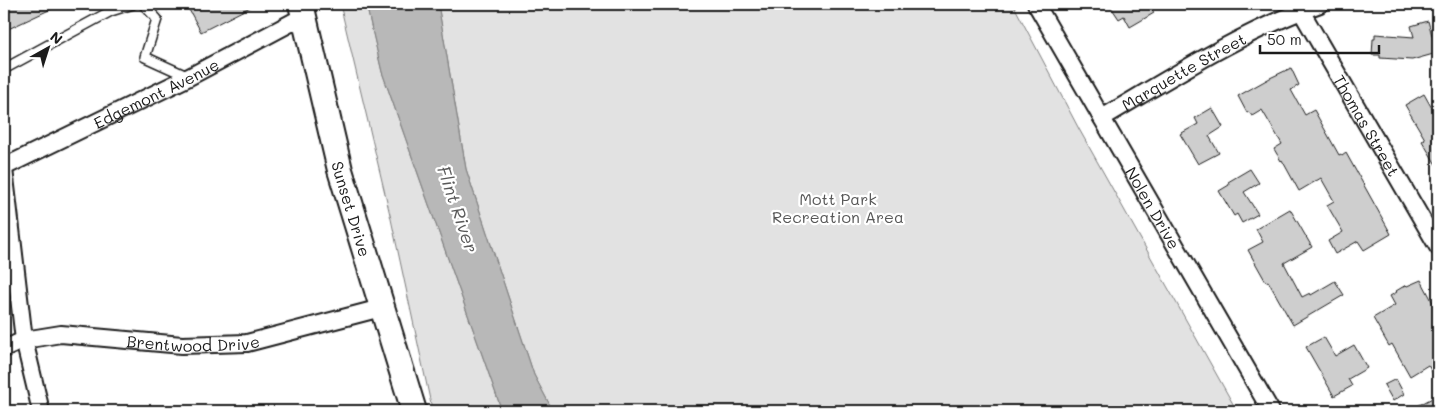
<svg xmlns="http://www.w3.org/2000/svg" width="1442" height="415" viewBox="0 0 1442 415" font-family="Mali,sans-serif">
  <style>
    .green { fill: #e2e2e2; stroke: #7f7f7f }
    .water { fill: #b8b8b8; stroke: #7a7a7a }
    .building { fill: #cecece; stroke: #1c1c1c }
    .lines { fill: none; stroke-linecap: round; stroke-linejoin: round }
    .lane-casing { stroke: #1c1c1c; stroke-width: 12 }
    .street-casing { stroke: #1c1c1c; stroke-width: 20 }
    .secondary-casing { stroke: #1c1c1c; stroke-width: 28 }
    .lane { stroke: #fff; stroke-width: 9 }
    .street { stroke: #fff; stroke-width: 16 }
    .secondary { stroke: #fff; stroke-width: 24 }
    .labels { text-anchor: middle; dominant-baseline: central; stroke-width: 4.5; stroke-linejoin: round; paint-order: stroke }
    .street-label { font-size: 16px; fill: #1c1c1c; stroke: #fff }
    .park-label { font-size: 16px; fill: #575757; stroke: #fff }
    .water-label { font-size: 18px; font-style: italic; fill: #5a5a5a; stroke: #fff }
  </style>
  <rect width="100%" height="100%" fill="#fff"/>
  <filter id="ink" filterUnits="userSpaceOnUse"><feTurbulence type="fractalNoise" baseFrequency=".02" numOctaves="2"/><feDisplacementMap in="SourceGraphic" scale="10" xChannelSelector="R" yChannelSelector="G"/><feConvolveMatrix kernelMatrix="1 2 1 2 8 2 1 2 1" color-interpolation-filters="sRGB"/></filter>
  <g filter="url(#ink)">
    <!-- green -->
    <path class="green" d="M340,4H366L382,72L502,411H433L432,409L391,219Z
      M438,4H1013L1079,129L1237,411H553L534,375L466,169Z"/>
    <!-- water -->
    <path class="water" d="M366,4H438L466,169L534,375L553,411H502L382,72Z"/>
    <!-- building -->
    <path class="building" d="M4,4H62L4,31Z
      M186,4H256L201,32Z
      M1109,4H1149L1154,13L1130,27L1124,16L1119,19Z
      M1428,21L1437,53L1412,60L1380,58V55H1372L1373,39H1375V34L1414,37L1411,26Z
      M1291,68L1299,85L1291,90L1305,115L1314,110L1339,155L1341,154L1342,156L1346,153L1391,234L1364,250L1358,241L1335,254L1328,241L1343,232L1327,205L1334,201L1321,178L1299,191L1282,160L1281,161L1274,149L1282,144L1262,110L1252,116L1249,112L1247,113L1238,96L1270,78Z
      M1424,94L1438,119V168L1422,141L1425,139L1405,105Z
      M1212,108L1223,127L1209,136L1219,153L1198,164L1180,134L1198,124L1195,118Z
      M1250,169L1259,183L1244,192L1258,214L1242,223L1237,214L1234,216L1219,191L1229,185L1228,182Z
      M1290,209L1312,247L1284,263L1302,297L1310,293L1311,295L1335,281L1344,295L1293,325L1268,281L1266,282L1248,250L1263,242L1256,229Z
      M1421,280L1438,312V383L1428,365L1410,376L1392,344L1389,346L1373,318L1395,305L1390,296L1397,292L1396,291L1406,285L1407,286Z
      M1324,337L1335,356L1354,345L1367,368L1348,379L1352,386L1334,396L1306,347Z
      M1396,379L1404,394L1393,401L1384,385Z
      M1438,395V411H1408Z"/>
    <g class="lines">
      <!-- lane casing -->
      <g class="lane-casing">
        <path id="lane" d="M143,4L157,19L145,57L189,77
          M4,69L111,11L133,4"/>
      </g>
      <!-- street casing -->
      <g class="street-casing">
        <g id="street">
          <path id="s1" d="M1036,4L1271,411"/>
          <path id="s2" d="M1297,4L1438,247"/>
          <path id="s3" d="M1102,118C1172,77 1243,31 1320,4"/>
          <path id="s4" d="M4,167L189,77L304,16"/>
          <path d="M4,169L24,340L41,411"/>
          <path id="s5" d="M4,349L24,340L61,334L182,345L247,343L381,308"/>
        </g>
      </g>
      <!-- secondary casing -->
      <g class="secondary-casing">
        <g id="secondary">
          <path id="s6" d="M301,4L340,170L414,411"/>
        </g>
      </g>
      <!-- lane -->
      <use href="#lane" class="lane"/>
      <!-- street -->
      <use href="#street" class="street"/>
      <!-- secondary -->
      <use href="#secondary" class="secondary"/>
    </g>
  </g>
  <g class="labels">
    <!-- street labels -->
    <g class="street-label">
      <text stroke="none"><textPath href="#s3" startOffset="94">Marquette Street</textPath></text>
      <text stroke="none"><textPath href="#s4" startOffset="169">Edgemont Avenue</textPath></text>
      <text stroke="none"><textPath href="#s2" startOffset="140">Thomas Street</textPath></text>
      <text stroke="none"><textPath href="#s1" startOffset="235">Nolen Drive</textPath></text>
      <text stroke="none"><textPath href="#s6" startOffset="211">Sunset Drive</textPath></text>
      <text stroke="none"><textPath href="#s5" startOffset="192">Brentwood Drive</textPath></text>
    </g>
    <!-- park labels -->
    <g class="park-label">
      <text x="838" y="198">Mott Park<tspan x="838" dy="18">Recreation Area</tspan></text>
    </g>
    <!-- water labels -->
    <g class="water-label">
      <text transform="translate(458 209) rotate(71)">Flint River</text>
    </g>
  </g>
  <!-- margin -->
  <rect width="1442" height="415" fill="none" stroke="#fff" stroke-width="20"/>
  <rect x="10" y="10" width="1422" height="395" fill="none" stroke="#1c1c1c" stroke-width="2" filter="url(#ink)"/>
  <!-- north arrow -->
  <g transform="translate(48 48) rotate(39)" stroke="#ffffff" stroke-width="4" paint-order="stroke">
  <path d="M0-4L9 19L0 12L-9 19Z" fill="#1c1c1c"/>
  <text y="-8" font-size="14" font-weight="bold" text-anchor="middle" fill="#1c1c1c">N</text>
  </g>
  <!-- scale -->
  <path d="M1260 45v8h119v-8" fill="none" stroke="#1c1c1c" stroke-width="2.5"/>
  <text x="1267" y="45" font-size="15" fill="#1c1c1c" stroke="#ffffff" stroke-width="4" paint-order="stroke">50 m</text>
</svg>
